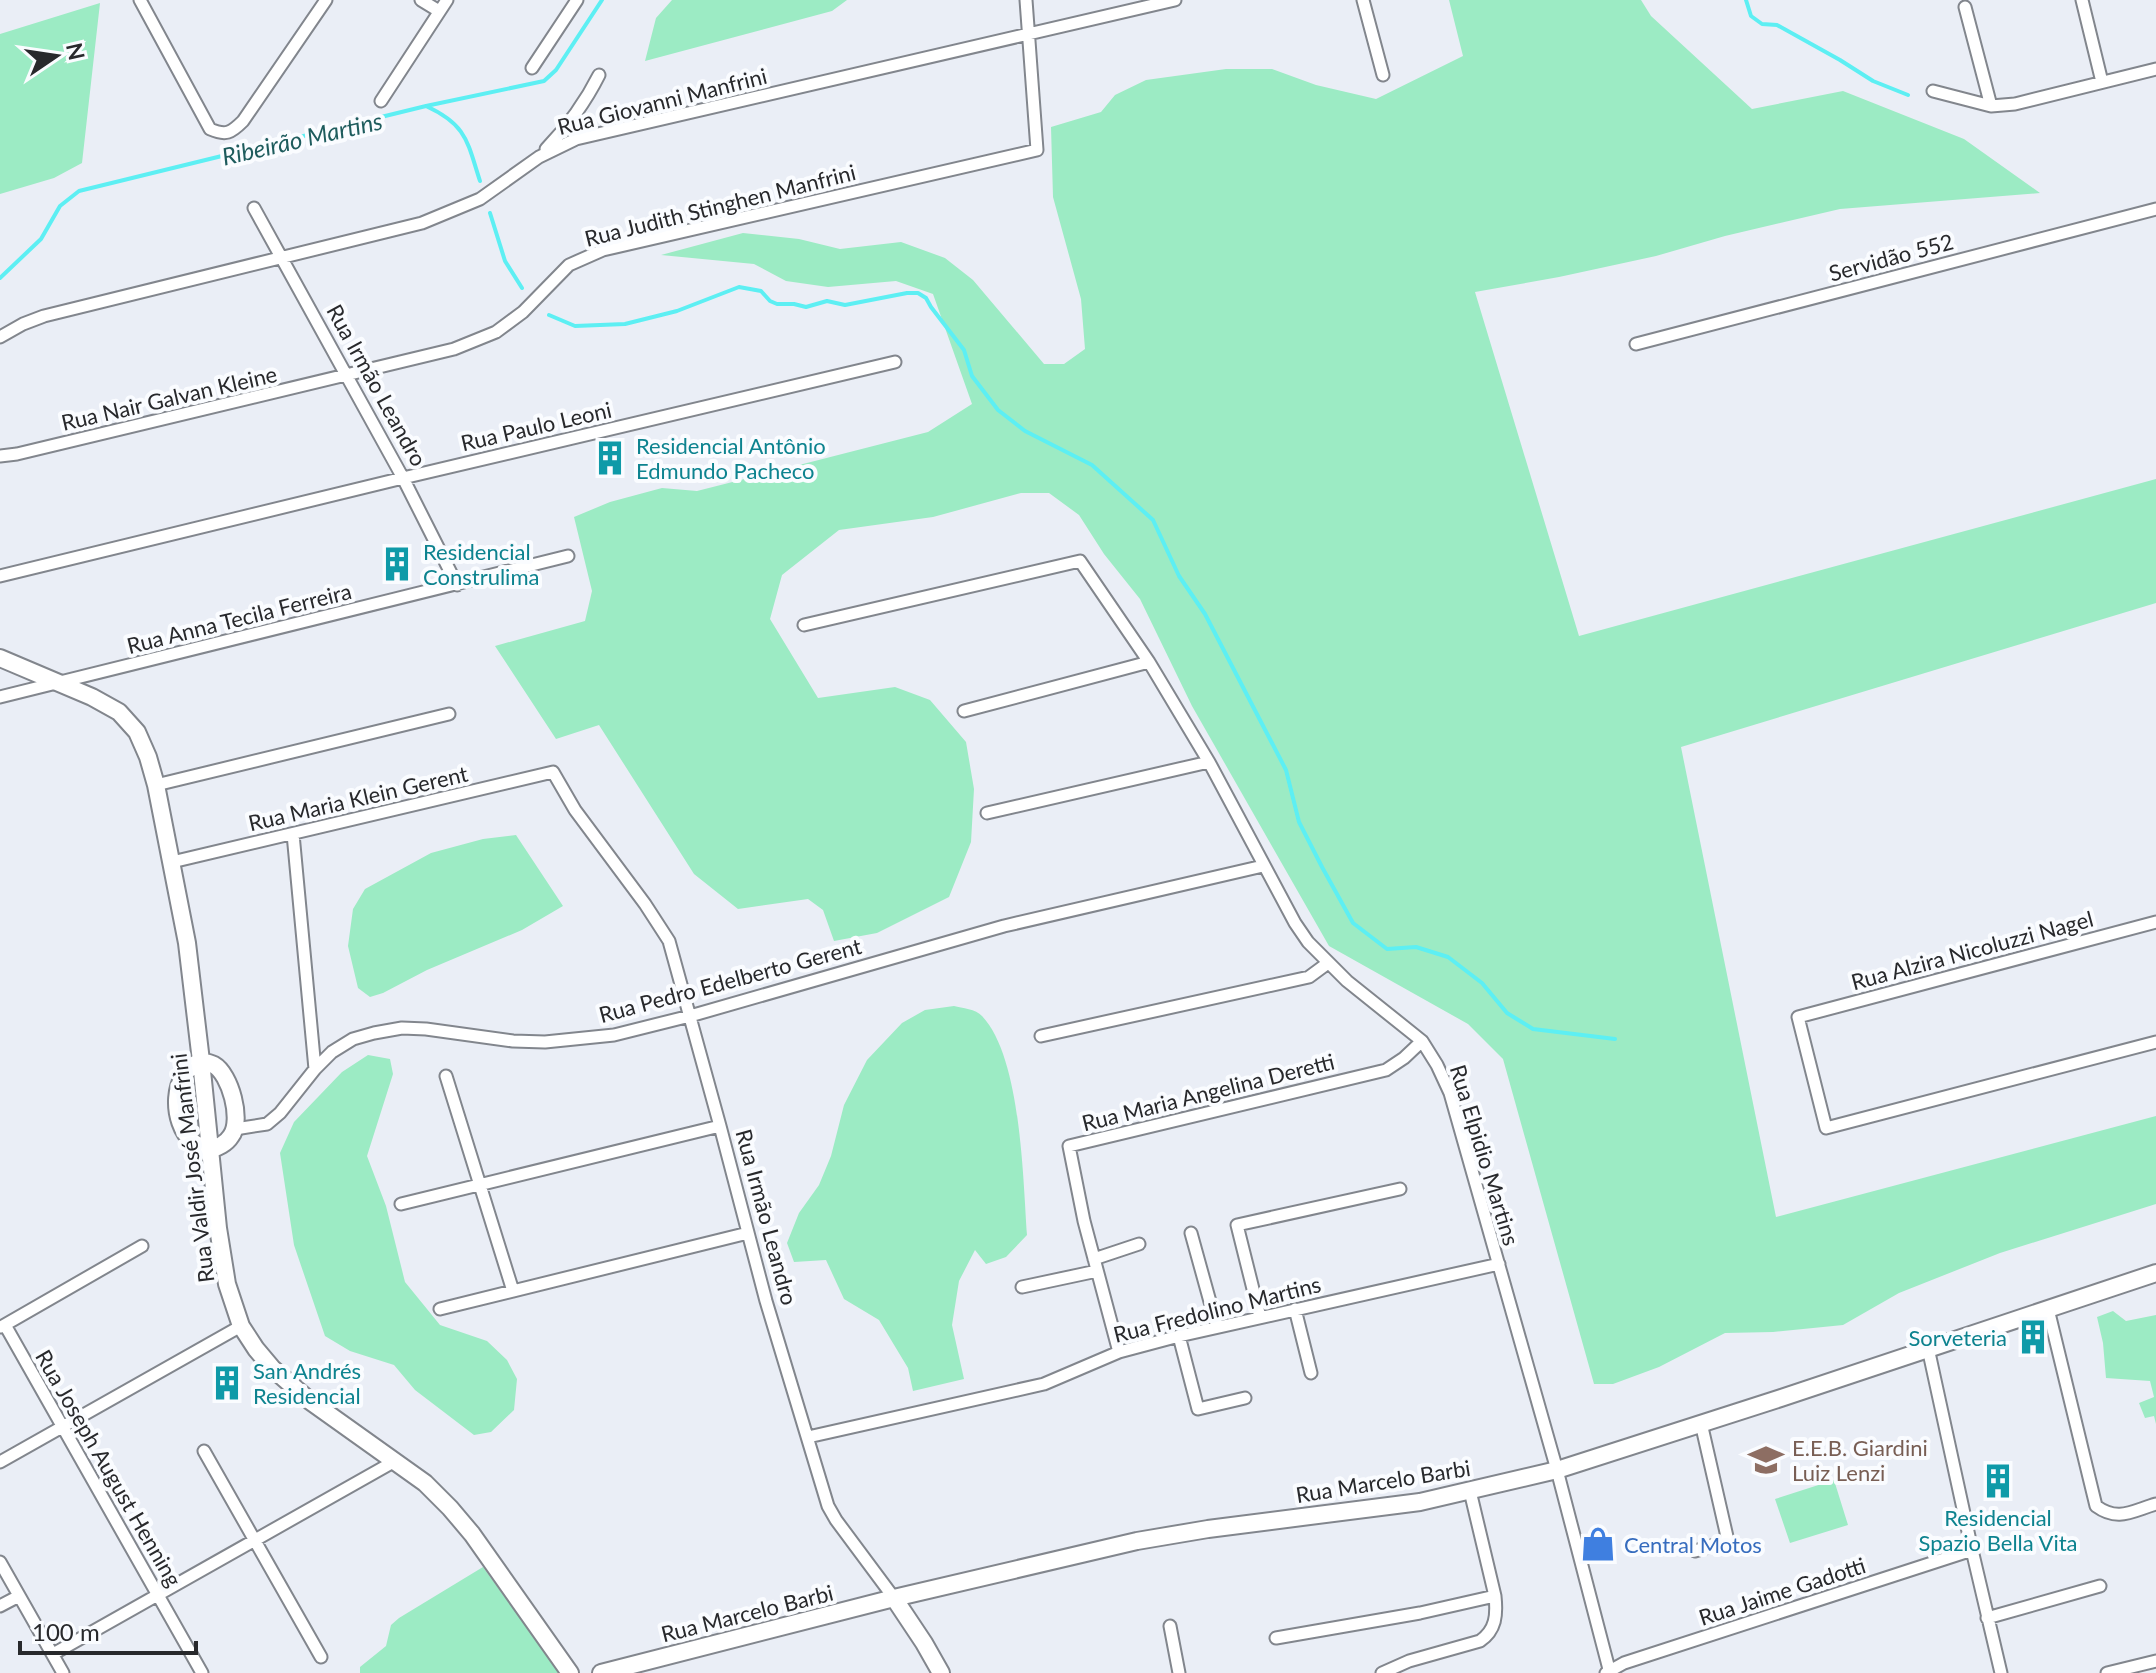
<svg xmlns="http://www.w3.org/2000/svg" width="2156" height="1673" viewBox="0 0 2156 1673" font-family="Lato,sans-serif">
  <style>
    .green { fill: #9cebc4 }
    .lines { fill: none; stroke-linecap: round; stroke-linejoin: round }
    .stream { stroke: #5deff3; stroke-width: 4 }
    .street-casing { stroke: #82868d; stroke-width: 15 }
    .secondary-casing { stroke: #82868d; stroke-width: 20 }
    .street { stroke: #fff; stroke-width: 11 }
    .secondary { stroke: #fff; stroke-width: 16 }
    .labels { text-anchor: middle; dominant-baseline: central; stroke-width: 8; stroke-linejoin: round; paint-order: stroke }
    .street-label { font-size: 22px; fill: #28292c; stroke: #fafcff }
    .culture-label { font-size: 22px; fill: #0d838f; stroke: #fafcff; text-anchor: start }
    .education-label { font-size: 22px; fill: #785e54; stroke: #fafcff; text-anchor: start }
    .shop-label { font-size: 22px; fill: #366cbe; stroke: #fafcff; text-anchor: start }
    .water-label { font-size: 24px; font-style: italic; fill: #1e5c5d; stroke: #fafcff }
  </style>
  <rect width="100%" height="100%" fill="#eaeef6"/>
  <!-- green -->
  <path class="green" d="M672,0H847L832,11L645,61L656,18Z
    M1449,0H1641L1651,16L1752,109L1843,91L1964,139L2040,193L1840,209L1725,236L1656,256L1559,277L1475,292L1579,636L2156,479V603L1681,747L1776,1217L2156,1116V1204L2000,1253L1899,1293L1843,1325L1773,1332L1725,1333L1659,1367L1613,1384H1594L1503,1059L1468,1024L1329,946L1192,706L1140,599L1104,554L1079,515L1049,493H1021L933,517L839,530L782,575L770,619L818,698L895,687L930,700L966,742L974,789L971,842L949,897L877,933L834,941L823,910L808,899L738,909L694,874L599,725L556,739L495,646L585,621L592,591L574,517L610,502L662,488L697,491L928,432L972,404L933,294L896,281L828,287L786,281L754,264L661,255L743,233L799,239L840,249L901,242L945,258L973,280L1044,364H1064L1085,349L1081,299L1053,197L1051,127L1101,112L1115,95L1146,80L1226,69H1272L1316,85L1376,99L1463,56Z
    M100,3L82,163L54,178L0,194V34Z
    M516,835L563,906L522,930L427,970L383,993L370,997L358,988L348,946L353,909L365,889L431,853L483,839Z
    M954,1006C962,1008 976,1009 982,1016C1021,1057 1023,1178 1027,1235L1006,1257L986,1264L975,1250L959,1281L952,1325L964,1379L913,1391L908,1368L879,1320L844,1299L826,1260L794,1262L787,1243L799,1213L819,1185L831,1156L844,1105L867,1060L902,1023L925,1010Z
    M368,1055L390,1059L393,1074L367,1156L386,1206L405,1282L440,1325L487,1341L507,1360L517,1379L514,1410L491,1432L474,1435L415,1390L394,1365L350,1351L325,1336L294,1245L280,1153L294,1122L342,1072Z
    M2113,1311L2126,1321L2156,1315V1424L2154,1416L2145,1418L2139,1403L2154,1397L2150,1381L2106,1378L2103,1343L2097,1317Z
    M1834,1480L1848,1525L1790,1543L1775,1499Z
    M483,1567L560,1673H360V1667L386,1646L391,1625L399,1618Z"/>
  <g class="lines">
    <!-- stream -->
    <path class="stream" d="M1746,0L1751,16L1762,24L1777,25L1840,60L1873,81L1908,95
      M426,106C467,125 467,141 480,181
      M490,213L505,261L522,288
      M0,278L41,239L60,206L79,191L426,106L544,81L556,70L602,0
      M549,315L575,326L625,324L677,311L739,287L761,291L770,301L777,304H794L806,307L827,301L845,305L907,293H918L926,298L931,307L964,350L972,376L998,410L1025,431L1092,465L1153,520L1179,576L1205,614L1286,770L1299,822L1322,867L1353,923L1387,949L1416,947L1448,957L1482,983L1507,1013L1533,1029L1615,1039"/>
    <!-- street casing -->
    <g class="street-casing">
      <path id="street" d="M140,0L210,129C226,136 231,133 243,121L326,0
        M421,0L439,11
        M1363,0L1383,75
        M2082,0L2102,82
        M1965,7L1991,106
        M532,68L577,0
        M1933,91L1991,106L2015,104L2156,69
        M381,101L447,0
        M546,149C568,126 585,103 599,75
        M254,208L403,478L457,585
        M0,337L23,324L44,316L422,223L480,199L539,157L576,139L1175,0
        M1636,344L2156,209
        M0,456L17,454L454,349L496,332L523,312L569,265L603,250L1037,150L1026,0
        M0,576L403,478L895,362
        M804,625L1080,561L1149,662L1209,762L1295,923L1308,942L1347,981L1422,1041L1437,1065L1450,1093L1557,1470L1610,1673
        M0,697L568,556
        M964,711L1149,662
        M156,785L449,714
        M987,813L1209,762
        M293,834L315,1069
        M172,862L553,772L575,810L645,904L669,941L720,1126L766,1301L828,1506L836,1520L894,1598
        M2156,922L1798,1017L1826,1128L2156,1042
        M1041,1036L1309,977L1328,963
        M446,1076L513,1291
        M235,1129L267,1124L280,1113L315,1069L332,1052L353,1039L374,1033L402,1028L426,1029L513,1041L545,1042L614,1035L690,1016L1004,926L1263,866
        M401,1204L720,1126
        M1191,1233L1217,1327
        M1094,1259L1139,1244
        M1022,1287L1097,1271
        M440,1309L748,1233
        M1295,1309L1311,1373
        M2048,1309L2096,1506C2118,1522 2132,1511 2156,1504
        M1260,1317L1237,1225L1400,1189
        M5,1325L202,1673
        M1,1327L142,1246
        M1179,1336L1198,1409L1245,1398
        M1928,1348L1972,1550L2001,1673
        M1119,1352L1084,1221L1069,1146L1386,1070L1404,1058L1422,1041
        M808,1437L1044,1384L1119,1352L1179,1336L1499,1264
        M204,1451L321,1657
        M0,1462L241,1326
        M1695,1551L1728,1541L1701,1423
        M0,1562L63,1673
        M0,1606L19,1596
        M1987,1618L2100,1586
        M1170,1626L1179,1673
        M1276,1638L1420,1613L1495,1596
        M53,1654L395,1461
        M1382,1673L1409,1661L1480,1641C1496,1630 1497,1615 1495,1596L1470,1491
        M1606,1673L1624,1663L1972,1550
        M2107,1673L2156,1661"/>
    </g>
    <!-- secondary casing -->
    <g class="secondary-casing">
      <path id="secondary" d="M0,658L92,697L119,712L137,732L148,757L156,785L187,943L201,1061L218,1228L227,1284L241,1326L256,1349L272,1368L310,1401L425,1483L450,1508L472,1534L570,1673
        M201,1061C206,1062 210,1063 214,1065C230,1074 243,1120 231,1136C226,1144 218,1147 210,1150C204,1147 197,1146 193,1142C170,1122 171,1072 201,1061Z
        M894,1598L924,1643L941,1673
        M601,1673L894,1598L1137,1541L1208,1529L1420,1502L1557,1470L1781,1398L2156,1273"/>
    </g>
    <!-- street -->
    <use href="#street" class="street"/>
    <!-- secondary -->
    <use href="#secondary" class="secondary"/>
  </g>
  <!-- icons -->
  <defs>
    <g id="building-bare" transform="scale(2.76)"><path d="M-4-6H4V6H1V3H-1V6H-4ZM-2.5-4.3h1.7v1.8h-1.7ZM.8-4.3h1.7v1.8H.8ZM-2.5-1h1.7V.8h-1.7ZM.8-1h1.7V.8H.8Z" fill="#0f9aa8" stroke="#fafcff" stroke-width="2.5" paint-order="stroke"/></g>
    <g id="school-bare" transform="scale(2.76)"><path d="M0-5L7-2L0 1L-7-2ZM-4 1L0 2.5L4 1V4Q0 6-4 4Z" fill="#8d6e63" stroke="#fafcff" stroke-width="2.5" paint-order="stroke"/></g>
    <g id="shop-bare" transform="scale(2.76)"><path d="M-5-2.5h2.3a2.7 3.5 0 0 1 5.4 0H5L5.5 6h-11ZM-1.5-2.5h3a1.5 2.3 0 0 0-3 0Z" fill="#3f7fe0" stroke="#fafcff" stroke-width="2.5" paint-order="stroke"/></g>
  </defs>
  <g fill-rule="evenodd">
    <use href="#building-bare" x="610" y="458"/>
    <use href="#building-bare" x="397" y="564"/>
    <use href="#building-bare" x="2033" y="1337"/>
    <use href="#building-bare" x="227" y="1383"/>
    <use href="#school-bare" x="1766" y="1460"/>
    <use href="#building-bare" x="1998" y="1481"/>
    <use href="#shop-bare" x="1598" y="1544"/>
  </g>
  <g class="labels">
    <!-- street labels -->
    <g class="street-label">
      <text transform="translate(662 101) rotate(-14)">Rua Giovanni Manfrini</text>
      <text transform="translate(720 205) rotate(-14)">Rua Judith Stinghen Manfrini</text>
      <text transform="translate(1891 257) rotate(-15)">Servidão 552</text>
      <text transform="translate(377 385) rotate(61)">Rua Irmão Leandro</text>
      <text transform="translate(169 398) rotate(-13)">Rua Nair Galvan Kleine</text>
      <text transform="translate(536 426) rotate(-13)">Rua Paulo Leoni</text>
      <text transform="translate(239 618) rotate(-14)">Rua Anna Tecila Ferreira</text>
      <text transform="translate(358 798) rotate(-13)">Rua Maria Klein Gerent</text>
      <text transform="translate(1972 950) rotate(-15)">Rua Alzira Nicoluzzi Nagel</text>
      <text transform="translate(730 980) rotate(-15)">Rua Pedro Edelberto Gerent</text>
      <text transform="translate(1208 1092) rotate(-14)">Rua Maria Angelina Deretti</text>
      <text transform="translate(1485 1155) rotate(73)">Rua Elpidio Martins</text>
      <text transform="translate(192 1168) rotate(-97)">Rua Valdir José Manfrini</text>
      <text transform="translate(767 1217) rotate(75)">Rua Irmão Leandro</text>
      <text transform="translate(1217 1309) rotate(-14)">Rua Fredolino Martins</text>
      <text transform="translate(109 1468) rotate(60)">Rua Joseph August Henning</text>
      <text transform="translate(1383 1481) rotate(-9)">Rua Marcelo Barbi</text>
      <text transform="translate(1782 1591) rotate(-18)">Rua Jaime Gadotti</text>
      <text transform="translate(747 1613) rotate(-14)">Rua Marcelo Barbi</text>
    </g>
    <!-- culture labels -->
    <g class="culture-label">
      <text x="636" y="445">Residencial Antônio<tspan x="636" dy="25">Edmundo Pacheco</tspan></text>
      <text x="423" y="551">Residencial<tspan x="423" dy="25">Construlima</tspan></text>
      <text x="2007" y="1337" text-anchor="end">Sorveteria</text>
      <text x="253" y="1370">San Andrés<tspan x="253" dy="25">Residencial</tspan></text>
      <text x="1998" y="1517" text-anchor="middle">Residencial<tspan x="1998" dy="25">Spazio Bella Vita</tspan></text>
    </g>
    <!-- education labels -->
    <g class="education-label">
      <text x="1792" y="1447">E.E.B. Giardini<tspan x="1792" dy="25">Luiz Lenzi</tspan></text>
    </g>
    <!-- shop labels -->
    <g class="shop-label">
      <text x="1624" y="1544">Central Motos</text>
    </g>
    <!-- water labels -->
    <g class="water-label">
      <text transform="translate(302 138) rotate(-13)">Ribeirão Martins</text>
    </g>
  </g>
  <!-- north arrow -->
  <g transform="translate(56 56) rotate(77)" stroke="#fafcff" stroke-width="6" paint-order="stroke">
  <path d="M0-6L14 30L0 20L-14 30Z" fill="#28292c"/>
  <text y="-12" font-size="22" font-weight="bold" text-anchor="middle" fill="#28292c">N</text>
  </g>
  <!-- scale -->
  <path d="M20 1641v12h176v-12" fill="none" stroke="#28292c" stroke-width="4"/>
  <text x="32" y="1641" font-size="24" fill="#28292c" stroke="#fafcff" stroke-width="6" paint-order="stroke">100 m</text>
</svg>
